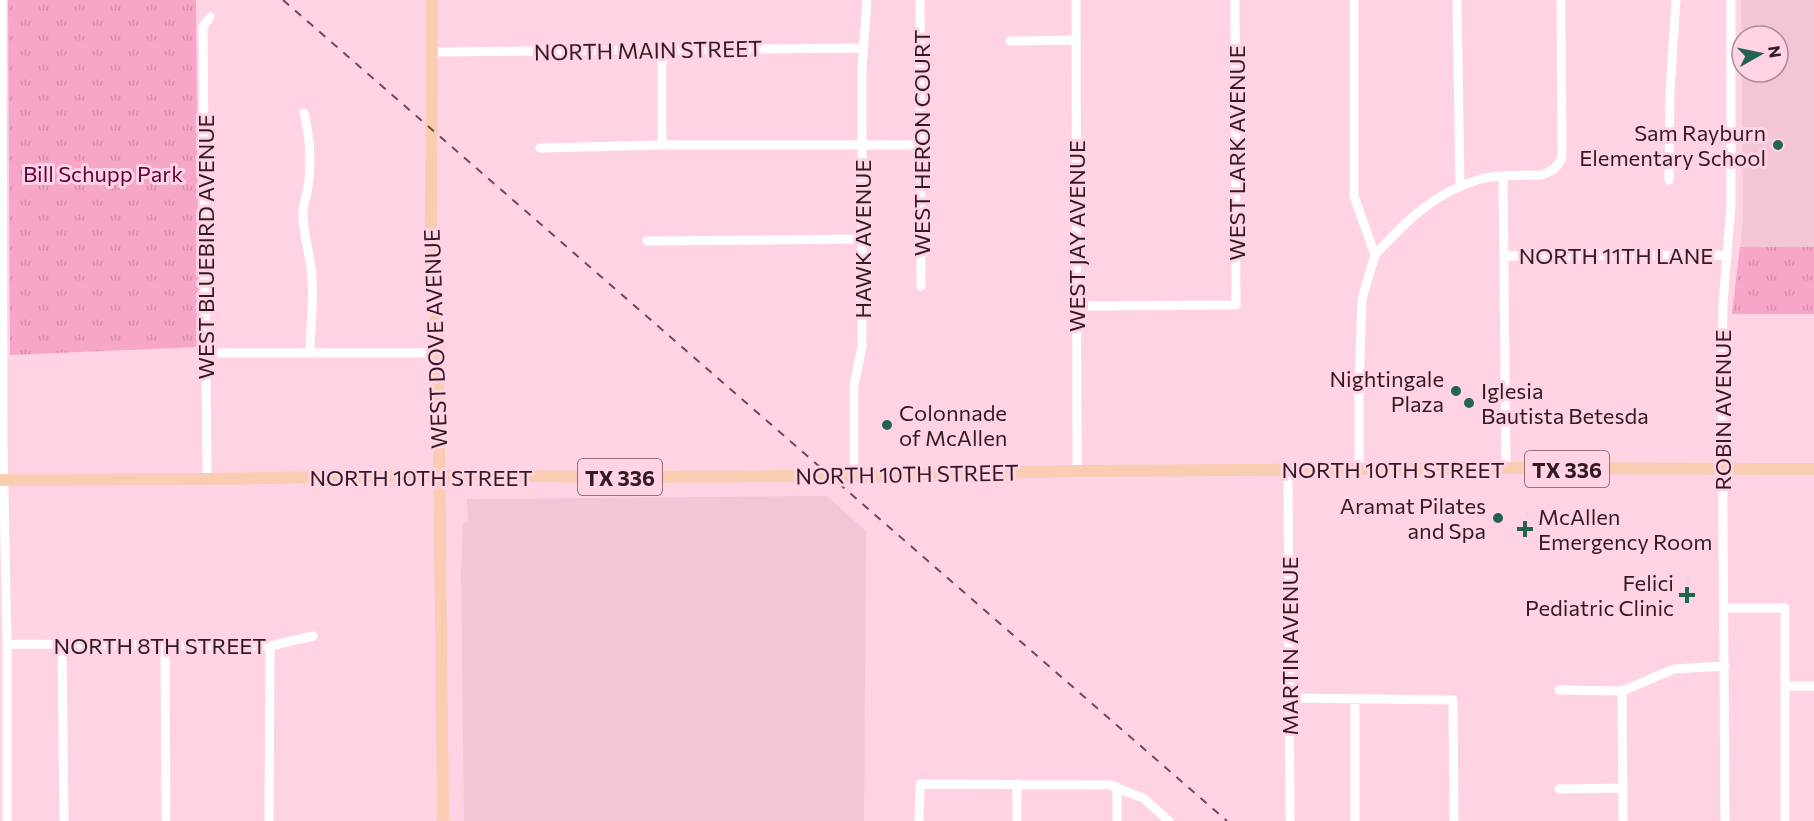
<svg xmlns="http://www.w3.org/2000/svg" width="1814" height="821" viewBox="0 0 1814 821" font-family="Commissioner,sans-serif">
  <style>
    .built { fill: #f4c4d7; fill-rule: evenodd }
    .park { fill: url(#park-tufts) }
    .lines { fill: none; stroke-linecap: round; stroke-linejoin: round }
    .minor { stroke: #fff; stroke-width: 9 }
    .major { stroke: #facdb2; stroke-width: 12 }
    .rail { stroke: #694b58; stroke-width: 2; stroke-dasharray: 8 8; stroke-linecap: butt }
    .poi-dot { fill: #226453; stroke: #ffd3e4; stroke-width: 2 }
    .labels { text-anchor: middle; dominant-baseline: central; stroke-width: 6; stroke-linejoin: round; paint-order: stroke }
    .shield { fill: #ffd3e4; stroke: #70515e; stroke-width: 1.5 }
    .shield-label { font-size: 21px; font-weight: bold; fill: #321924 }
    .street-label { font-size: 22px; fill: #321924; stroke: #ffd3e4 }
    .poi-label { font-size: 22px; fill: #321924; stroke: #ffd3e4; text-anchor: end }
    .park-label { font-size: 22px; fill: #64003c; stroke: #ffd3e4 }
  </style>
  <defs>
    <pattern id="park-tufts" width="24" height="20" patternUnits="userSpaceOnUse" patternTransform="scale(1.5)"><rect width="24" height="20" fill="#f7a6c8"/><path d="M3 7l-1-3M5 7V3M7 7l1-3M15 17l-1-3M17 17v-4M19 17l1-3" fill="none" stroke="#d48eac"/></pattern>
  </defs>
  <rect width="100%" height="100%" fill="#ffd3e4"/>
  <!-- built -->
  <path class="built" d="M1741,0H1814V247H1740L1743,219ZM1742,36H1778V72H1742Z
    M827,496L866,531L864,821H464L461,574L463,523L468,522L467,499Z"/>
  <!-- park -->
  <path class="park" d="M8,0H196L199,347L10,355Z
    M1740,247H1814V314H1732Z"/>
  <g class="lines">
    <!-- minor -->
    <path class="minor" d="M2,0L3,445L7,644V821
      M920,0L921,286
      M1076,0L1077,471
      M1354,0V196L1375,255L1362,299L1359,390V470
      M1457,0L1460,187
      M1010,41L1076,40
      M662,50V145
      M432,52L863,48
      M304,113C310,138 312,161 308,187C307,196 302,205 303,214C303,236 311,257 312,278C314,303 310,329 310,353
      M540,148L662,145H921
      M1503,177L1506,468
      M1669,180L1670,91L1676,0
      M647,241L862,239
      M1375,255C1405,222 1436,191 1481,179C1500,174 1522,176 1542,175C1552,171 1559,167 1562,156L1561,0
      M1504,256L1727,255
      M1076,306L1236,305L1235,0
      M205,353H438
      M1288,470L1290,821
      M854,476V385L862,347V68L867,0
      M207,479L203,27L210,17
      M1724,608H1785V821
      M7,644L270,646L313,636
      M165,645L166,821
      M62,646L64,821
      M1785,686H1814
      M1559,690L1622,691L1674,669L1725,666
      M1622,691L1623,821
      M1290,698L1453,700L1454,821
      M1355,699V821
      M1117,787V821
      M1559,789L1623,788
      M269,821L270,646
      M919,821L920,784L1110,785L1143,798L1169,821
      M1017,821V784
      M1725,821L1722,365L1723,303L1731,206V0"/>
    <!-- major -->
    <path class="major" d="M432,0L431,233L438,353L443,821
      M0,480L207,479L439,475L608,477L854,476L1077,471L1506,468L1814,469"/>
    <!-- rail -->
    <path class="rail" d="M283,0L1227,821"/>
  </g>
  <!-- markers -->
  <g class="poi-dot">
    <circle cx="1778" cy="145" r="6"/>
    <circle cx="1456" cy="391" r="6"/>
    <circle cx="1469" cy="403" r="6"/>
    <circle cx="887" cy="425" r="6"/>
    <circle cx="1498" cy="518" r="6"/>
    <path d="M1522 520h6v6h6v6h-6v6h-6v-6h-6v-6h6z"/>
    <path d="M1684 586h6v6h6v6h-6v6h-6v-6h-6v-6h6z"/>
  </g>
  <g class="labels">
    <!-- shield labels -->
    <g class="shield">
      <rect x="1525" y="451" width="84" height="36" rx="4.5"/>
      <rect x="578" y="459" width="84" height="36" rx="4.5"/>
    </g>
    <g class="shield-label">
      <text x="1567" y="469">TX 336</text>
      <text x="620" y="477">TX 336</text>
    </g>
    <!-- street labels -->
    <g class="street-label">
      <text transform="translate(648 50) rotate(-1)">NORTH MAIN STREET</text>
      <text transform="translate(921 143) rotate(-90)">WEST HERON COURT</text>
      <text transform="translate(1236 153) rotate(-90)">WEST LARK AVENUE</text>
      <text transform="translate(1076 236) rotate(-90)">WEST JAY AVENUE</text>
      <text transform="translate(862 239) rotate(-90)">HAWK AVENUE</text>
      <text transform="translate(205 247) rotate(-90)">WEST BLUEBIRD AVENUE</text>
      <text x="1616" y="255">NORTH 11TH LANE</text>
      <text transform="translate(435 339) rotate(-92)">WEST DOVE AVENUE</text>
      <text transform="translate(1722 410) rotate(-90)">ROBIN AVENUE</text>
      <text x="1393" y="469">NORTH 10TH STREET</text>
      <text transform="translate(907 474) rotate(-1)">NORTH 10TH STREET</text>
      <text x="421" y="477">NORTH 10TH STREET</text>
      <text x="160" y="645">NORTH 8TH STREET</text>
      <text transform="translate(1289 646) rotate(-90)">MARTIN AVENUE</text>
    </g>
    <!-- poi labels -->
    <g class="poi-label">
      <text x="1766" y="132">Sam Rayburn<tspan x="1766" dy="25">Elementary School</tspan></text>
      <text x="1444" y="378">Nightingale<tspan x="1444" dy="25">Plaza</tspan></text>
      <text x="1481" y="390" text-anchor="start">Iglesia<tspan x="1481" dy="25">Bautista Betesda</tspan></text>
      <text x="899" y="412" text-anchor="start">Colonnade<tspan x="899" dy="25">of McAllen</tspan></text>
      <text x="1486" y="505">Aramat Pilates<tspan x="1486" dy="25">and Spa</tspan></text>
      <text x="1538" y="516" text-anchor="start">McAllen<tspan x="1538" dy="25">Emergency Room</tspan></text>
      <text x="1674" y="582">Felici<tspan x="1674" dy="25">Pediatric Clinic</tspan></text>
    </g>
    <!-- park labels -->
    <g class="park-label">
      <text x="103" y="173">Bill Schupp Park</text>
    </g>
  </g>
  <!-- north arrow -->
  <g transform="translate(1760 54) rotate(81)"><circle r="28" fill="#ffd3e4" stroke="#ad8997" stroke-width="1.5"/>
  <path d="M0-4.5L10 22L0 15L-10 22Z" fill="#226453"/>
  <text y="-9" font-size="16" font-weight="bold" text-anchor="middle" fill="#321924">N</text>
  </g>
</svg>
